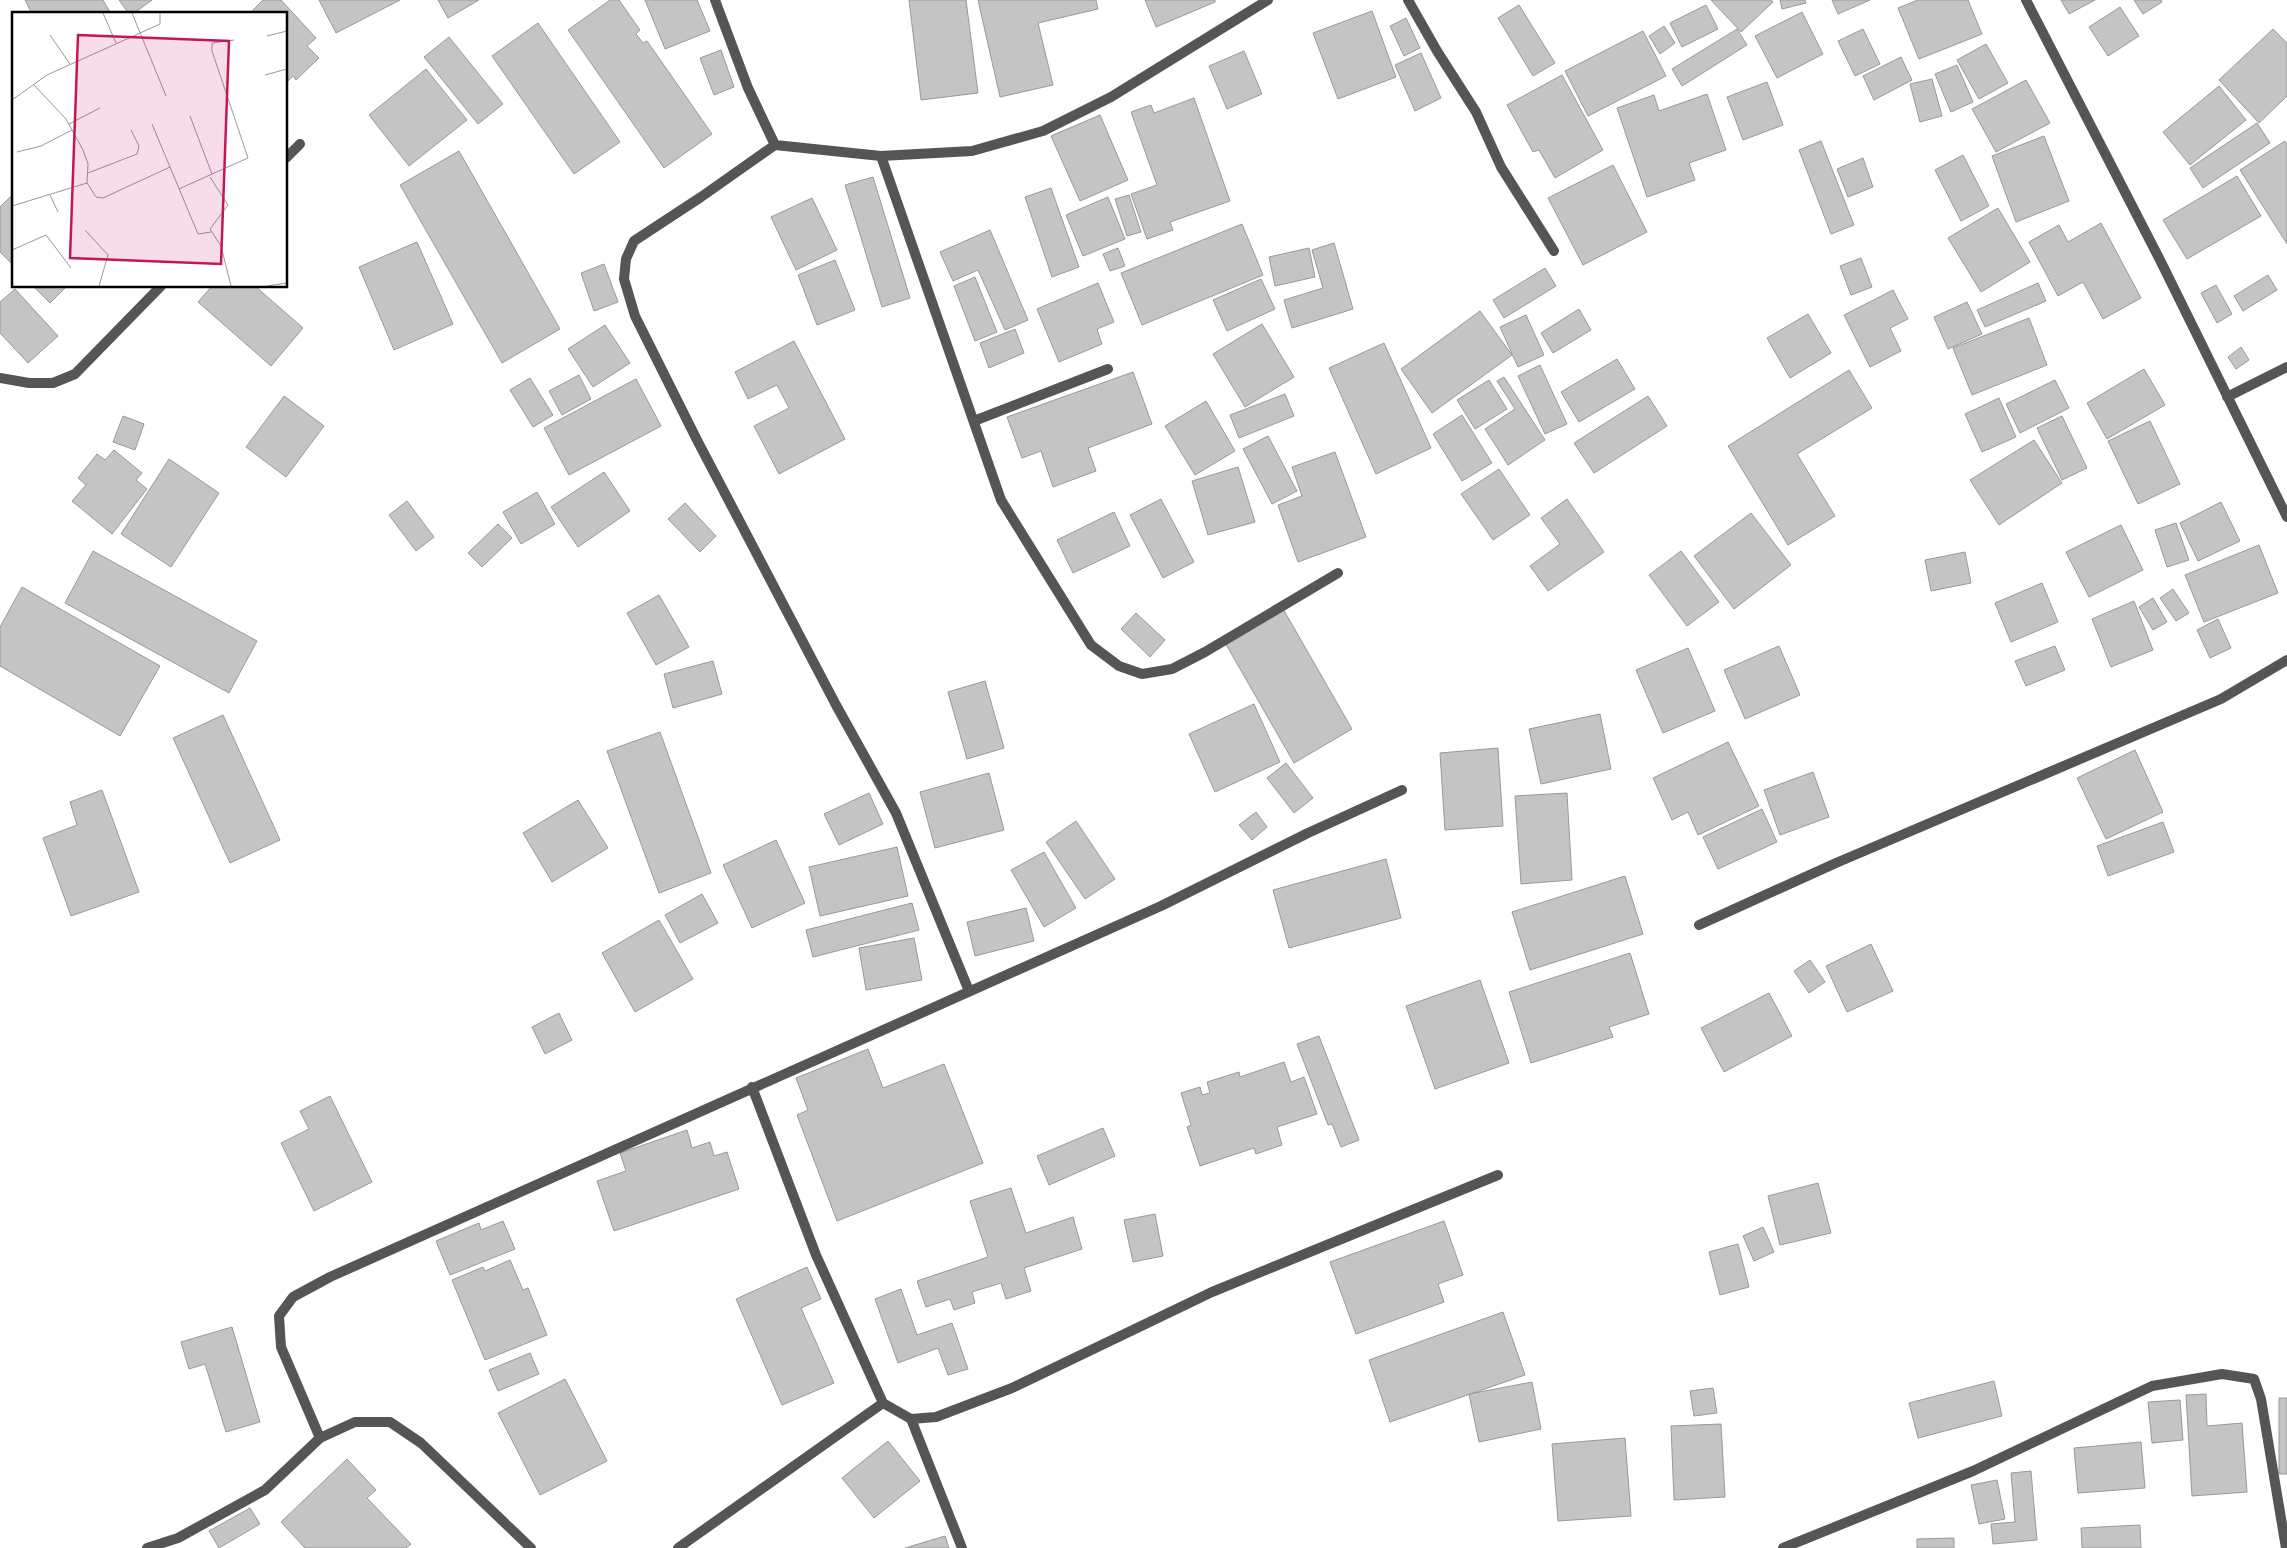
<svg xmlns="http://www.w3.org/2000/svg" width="2287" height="1548" viewBox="0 0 2287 1548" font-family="Poppins,sans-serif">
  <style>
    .building { fill: #c4c4c4; stroke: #999 }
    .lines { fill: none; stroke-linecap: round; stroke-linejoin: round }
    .service { stroke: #555; stroke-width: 10 }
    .minor { stroke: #555; stroke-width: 10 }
    .inset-road { fill: none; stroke: #999; stroke-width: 1 }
    .view { fill: #c2185b; fill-opacity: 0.15; stroke: #c2185b; stroke-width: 2.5 }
    .inset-edge { fill: none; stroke: #000; stroke-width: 2.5 }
  </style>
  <rect width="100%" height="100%" fill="#fff"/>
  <!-- building -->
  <path class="building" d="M25,0H103L111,14H32Z
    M119,0H152L133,14H129Z
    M263,0H281L316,38L307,46L319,58L296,80L293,76L286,83V14H249Z
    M319,0H400L336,33Z
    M438,0H479L448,18Z
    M610,0H619L640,30L636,34L643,43L647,41L712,134L664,168L568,30Z
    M645,0H697L710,31L665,49Z
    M909,0H966L978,93L921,100Z
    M978,0H1096L1098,9L1038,23L1053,85L1000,97Z
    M1145,0H1215V2L1156,27Z
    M1711,0H1771L1773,2L1741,32Z
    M1780,0H1805L1806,3L1782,9Z
    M1832,0H1870L1838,14Z
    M1918,0H1968L1982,34L1919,59L1898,8Z
    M2061,0H2095L2069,14Z
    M2134,0H2161L2162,2L2143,14Z
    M1519,5L1555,63L1533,76L1498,18Z
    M1706,5L1718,29L1682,47L1670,23Z
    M2120,7L2139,36L2108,56L2089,27Z
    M1372,11L1396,77L1338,99L1313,33Z
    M1802,12L1823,54L1777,78L1755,36Z
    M1406,18L1420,48L1404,56L1390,26Z
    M538,23L620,142L574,174L492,56Z
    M1664,26L1675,43L1660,54L1649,36Z
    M1737,29L1747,45L1682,86L1672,69Z
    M1863,29L1880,64L1855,76L1838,41Z
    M2273,29L2287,43V96L2259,123L2219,80Z
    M1643,31L1666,76L1588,116L1565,71Z
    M449,37L503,104L478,124L424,57Z
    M1986,44L2008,83L1979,99L1957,60Z
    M721,50L734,87L714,95L700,58Z
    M1244,51L1262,94L1227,109L1209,66Z
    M1421,53L1441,98L1415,111L1395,65Z
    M1901,57L1912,80L1874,100L1863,76Z
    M1957,65L1973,102L1951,112L1935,74Z
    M426,69L467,120L409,166L369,115Z
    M1562,75L1603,150L1555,178L1539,150L1533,152L1507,105Z
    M1932,79L1942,116L1920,122L1910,84Z
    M2026,80L2050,123L1996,152L1972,109Z
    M1767,82L1783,125L1743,140L1727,97Z
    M2219,86L2246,120L2190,165L2163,132Z
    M1707,94L1726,150L1689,163L1695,180L1647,197L1617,108L1654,95L1659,111Z
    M1194,98L1230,201L1170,222L1173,230L1147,239L1131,194L1157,185L1131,112L1151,105L1154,113Z
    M1100,115L1128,180L1080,201L1051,136Z
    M2257,123L2270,143L2203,188L2190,168Z
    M2044,136L2069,201L2016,222L1992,156Z
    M1821,141L1854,225L1831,234L1799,150Z
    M2285,141L2287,145V244L2240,170Z
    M459,151L560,329L502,363L400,185Z
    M1963,155L1989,206L1961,221L1935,170Z
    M1863,158L1873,187L1848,197L1837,169Z
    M1613,165L1647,232L1583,265L1548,198Z
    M2237,176L2261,216L2187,259L2163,220Z
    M873,177L910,298L882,307L845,185Z
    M1051,188L1079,267L1052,277L1025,197Z
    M14,193V266L0,252V207Z
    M1129,195L1141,232L1127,236L1115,199Z
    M1108,197L1125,239L1083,256L1066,215Z
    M812,198L837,250L796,270L771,217Z
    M1998,208L2030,262L1981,292L1948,238Z
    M2101,223L2141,298L2103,319L2083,282L2058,296L2029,242L2059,225L2068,242Z
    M1242,224L1263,275L1142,325L1121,273Z
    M990,230L1028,320L1005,330L978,270L953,281L940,252Z
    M417,242L453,324L394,350L359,267Z
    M1334,243L1353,309L1292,328L1284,300L1323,288L1312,250Z
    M1118,248L1125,266L1110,271L1103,254Z
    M1309,248L1315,277L1275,286L1269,257Z
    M1861,258L1872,287L1851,295L1840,266Z
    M835,260L855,310L817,325L798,275Z
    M604,264L618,302L594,311L581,273Z
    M1545,268L1556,286L1504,318L1493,300Z
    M2268,275L2277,290L2243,311L2234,296Z
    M975,277L997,332L975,341L954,286Z
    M1261,279L1275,309L1227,331L1213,300Z
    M1098,283L1114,322L1097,329L1102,344L1059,362L1037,309Z
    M2038,283L2046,301L1985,327L1977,310Z
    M2216,285L2232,314L2217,323L2201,293Z
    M33,286H67L50,303Z
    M212,286H255L303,328L271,366L198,302Z
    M15,289L58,336L28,363L0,333V302Z
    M1893,290L1908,319L1890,328L1901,351L1870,367L1844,315Z
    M1967,302L1982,334L1948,349L1934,317Z
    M1579,309L1591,330L1553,353L1541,333Z
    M1480,311L1512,355L1432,413L1401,369Z
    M1808,314L1831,353L1790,378L1767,338Z
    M1526,315L1544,355L1518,367L1500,327Z
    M2029,318L2047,365L1972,395L1953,348Z
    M1262,324L1294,377L1245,407L1213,354Z
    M605,325L630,363L593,387L568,349Z
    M1015,329L1024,353L989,368L980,343Z
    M794,341L845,439L779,474L754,426L789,408L777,385L748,399L735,372Z
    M1384,343L1431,448L1376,474L1329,368Z
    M2241,347L2249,360L2236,369L2228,357Z
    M1617,359L1635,389L1579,422L1561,392Z
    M1540,365L1567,424L1545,434L1518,376Z
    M2144,369L2165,405L2107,439L2087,403Z
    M1849,370L1872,408L1797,454L1835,516L1788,545L1728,446Z
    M1133,372L1152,424L1088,448L1096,471L1053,487L1041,451L1022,458L1007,417Z
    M579,375L591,399L562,415L549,391Z
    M1504,377L1545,440L1508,465L1485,429L1515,409L1497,381Z
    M530,378L553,415L533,427L510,390Z
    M636,379L661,426L569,475L544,428Z
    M1489,380L1507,409L1475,429L1457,400Z
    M2055,380L2069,408L2020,433L2006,404Z
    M1285,394L1294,416L1239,438L1230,415Z
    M284,396L324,426L286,477L246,447Z
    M1648,396L1667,426L1594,473L1574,443Z
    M1999,398L2016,437L1982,452L1965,414Z
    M1206,401L1235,451L1195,475L1165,426Z
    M1462,415L1492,463L1462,481L1433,434Z
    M123,416L144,424L135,450L113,442Z
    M2062,416L2087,468L2062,480L2037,428Z
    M2150,421L2180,484L2138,504L2108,441Z
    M1268,436L1297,491L1272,504L1243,449Z
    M2034,440L2062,483L1999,525L1970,480Z
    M114,450L142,473L136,480L147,489L112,534L72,501L86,485L78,478L97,454L105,460Z
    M1335,452L1366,537L1298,562L1278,505L1302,496L1292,467Z
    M169,459L219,493L171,567L121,534Z
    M1238,467L1255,522L1208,535L1192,481Z
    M1499,469L1530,515L1493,540L1461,494Z
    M604,472L630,511L578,547L551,507Z
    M537,492L555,524L521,544L503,512Z
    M1161,499L1194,562L1163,578L1130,515Z
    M1567,499L1604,552L1548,591L1530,566L1560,544L1541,518Z
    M407,501L434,537L416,551L389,515Z
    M2221,502L2240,541L2198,561L2180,523Z
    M685,503L716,536L700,552L668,519Z
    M1114,512L1130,546L1073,573L1057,540Z
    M1751,513L1791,565L1734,609L1694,556Z
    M2176,523L2189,560L2167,567L2155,530Z
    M498,524L512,538L482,567L468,553Z
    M2121,525L2143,570L2089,597L2066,552Z
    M2259,545L2278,593L2204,622L2185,575Z
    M93,551L257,641L229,693L65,603Z
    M1681,551L1719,602L1687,626L1649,575Z
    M1965,552L1971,583L1931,591L1925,560Z
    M2042,583L2058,622L2011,642L1995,603Z
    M22,587L160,666L120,736L0,666V627Z
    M2173,589L2189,613L2176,621L2160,598Z
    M659,595L689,647L656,665L627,613Z
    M2153,598L2167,622L2153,630L2139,607Z
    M2134,601L2153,650L2111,667L2092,619Z
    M1282,607L1352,729L1294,763L1224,641Z
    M1136,613L1165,640L1150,657L1121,629Z
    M2218,619L2231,648L2210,658L2197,630Z
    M1779,646L1800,695L1745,719L1724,670Z
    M2055,646L2065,670L2026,686L2015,661Z
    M1688,648L1715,711L1663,733L1636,670Z
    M713,661L722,694L673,708L664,674Z
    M985,681L1004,748L967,759L948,692Z
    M1254,704L1280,762L1215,792L1189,734Z
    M1600,714L1611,769L1541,784L1529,729Z
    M223,715L280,840L230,863L173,738Z
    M660,732L711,873L659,893L607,751Z
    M1728,742L1759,806L1698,835L1688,812L1672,820L1653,778Z
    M1498,748L1503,826L1445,830L1440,753Z
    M2135,750L2163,812L2106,839L2077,778Z
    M1286,763L1313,798L1294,813L1267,778Z
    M1813,772L1829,817L1780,835L1764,790Z
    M989,773L1004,830L935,848L920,792Z
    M102,790L139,892L71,916L43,838L77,825L70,802Z
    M869,793L883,824L839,845L824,814Z
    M1567,793L1572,880L1521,884L1515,796Z
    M578,800L608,848L552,882L523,833Z
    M1762,809L1777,842L1718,869L1703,837Z
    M1256,812L1267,827L1252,840L1239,825Z
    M1076,821L1115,879L1085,899L1046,842Z
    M2163,822L2174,852L2108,876L2097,846Z
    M776,840L805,903L752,928L723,865Z
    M897,847L908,896L820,916L809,867Z
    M1044,852L1076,908L1044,927L1011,870Z
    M1386,859L1401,918L1289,948L1273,890Z
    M1625,876L1643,934L1530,970L1512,912Z
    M702,894L718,923L680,943L665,915Z
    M912,903L919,930L813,957L806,930Z
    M1026,908L1034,941L975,956L967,922Z
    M659,920L693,979L635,1012L602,953Z
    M914,938L922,980L866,990L859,948Z
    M1871,944L1893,991L1847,1012L1826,966Z
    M1630,953L1649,1014L1609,1027L1613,1037L1531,1063L1509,992Z
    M1810,960L1825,982L1809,993L1794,971Z
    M1480,980L1509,1063L1435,1089L1406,1006Z
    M1769,993L1792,1036L1724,1072L1701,1028Z
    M559,1013L572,1040L545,1054L532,1027Z
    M1319,1036L1359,1140L1341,1147L1332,1124L1328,1125L1297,1044Z
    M868,1049L883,1088L944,1064L983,1163L837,1221L797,1115L808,1110L796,1078Z
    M1284,1062L1291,1082L1304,1077L1317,1114L1277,1127L1282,1145L1256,1154L1254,1148L1200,1166L1187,1127L1191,1125L1181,1093L1200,1087L1202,1095L1210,1093L1207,1082L1239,1072L1240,1077Z
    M330,1096L372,1182L314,1211L281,1143L309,1129L300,1111Z
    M1103,1128L1115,1156L1049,1185L1037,1156Z
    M687,1130L692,1148L710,1142L714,1156L727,1152L739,1189L614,1231L597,1181L626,1171L620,1153Z
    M1818,1183L1831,1233L1780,1245L1768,1196Z
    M1011,1188L1026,1233L1073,1217L1082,1249L1024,1268L1031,1291L1006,1299L1001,1283L972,1292L975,1303L954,1310L950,1299L926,1307L917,1281L988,1257L970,1201Z
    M1155,1214L1163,1256L1133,1262L1124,1220Z
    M503,1221L515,1249L450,1275L436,1241L479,1223L481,1230Z
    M1444,1221L1463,1275L1438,1284L1444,1302L1356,1334L1330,1262Z
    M1763,1227L1774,1252L1754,1261L1743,1236Z
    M1738,1244L1749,1287L1720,1295L1709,1252Z
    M510,1260L523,1290L528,1288L547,1335L485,1360L452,1280L483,1267L485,1271Z
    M807,1267L821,1299L801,1308L834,1383L782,1405L736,1299Z
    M901,1289L917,1335L952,1323L968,1369L948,1375L938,1348L898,1363L875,1299Z
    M1503,1312L1525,1375L1390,1422L1369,1360Z
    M232,1327L260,1422L226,1432L205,1364L189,1369L181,1342Z
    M530,1353L539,1374L498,1391L489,1370Z
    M565,1379L607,1461L540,1495L498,1413Z
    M1994,1381L2002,1416L1918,1438L1909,1403Z
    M1532,1382L1541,1429L1479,1442L1469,1394Z
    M1713,1388L1717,1413L1694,1416L1690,1391Z
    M2206,1394L2207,1426L2242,1423L2247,1492L2192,1496L2186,1395Z
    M2279,1398H2287V1474H2279Z
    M2180,1400L2183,1440L2152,1443L2148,1402Z
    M1721,1424L1725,1497L1674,1500L1671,1426Z
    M1625,1438L1631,1516L1558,1521L1552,1444Z
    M888,1441L920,1481L874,1518L842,1478Z
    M2141,1442L2145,1488L2078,1493L2074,1448Z
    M347,1459L376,1490L367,1498L411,1544L406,1548H305L281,1522Z
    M2031,1471L2037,1540L1993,1544L1991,1524L2015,1522L2011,1473Z
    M1997,1480L2005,1519L1979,1524L1971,1485Z
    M250,1508L260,1524L219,1548L209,1531Z
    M2140,1525L2141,1548H2082L2081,1528Z
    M945,1536L949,1548H905Z
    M1954,1538V1548H1917V1539Z"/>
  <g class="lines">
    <!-- service -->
    <path class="service" d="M974,421L1108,369"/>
    <!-- minor -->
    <path class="minor" d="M715,0L748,88L775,145
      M1408,0L1437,51L1476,112L1501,167L1554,251
      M2026,0L2160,260L2287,517
      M881,156L1001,500L1091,645L1119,666L1142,674L1172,669L1205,652L1338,573
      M286,158L300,144
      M0,378L29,383H53L75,374L161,286
      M2227,397L2287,367
      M1699,925L1836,863L2221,699L2287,660
      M969,991L896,813L836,705L697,440L635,316L624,279L626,259L634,241L701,197L775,145L881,156L972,151L1043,131L1111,97L1268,0
      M752,1087L816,1255L883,1403L911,1419L936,1417L1012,1388L1212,1292L1498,1175
      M911,1419L962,1548
      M320,1438L281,1347L279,1316L293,1297L330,1277L1161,906L1308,833L1402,790
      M147,1548L178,1538L265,1490L320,1438L355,1422H390L421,1443L531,1548
      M678,1548L883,1403
      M1783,1548L1973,1471L2152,1386L2222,1374L2254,1379L2261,1399L2286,1548"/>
  </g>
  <!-- overview -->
  <g transform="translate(12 12)">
    <rect width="275" height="275" fill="#fff"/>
    <path class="inset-road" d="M91,1L104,31M120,1L154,84M38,23L58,52M255,24L275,19M253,63L275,57M21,72L54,107L71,138L76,152L75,171L84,185L91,186L158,155M0,88L35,63L148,12V1M57,112L88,96M140,112L186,222L199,220M5,140L29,134L60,118M76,161L125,142L127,134L119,118M200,162L236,146L200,39V31L222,28M198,165L216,193L198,217L209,234L219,274M167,177L200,162L178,104M38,183L46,200M0,194L75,171M73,218L96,243L87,274M0,238L34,223L59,256M255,274L275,271"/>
    <path class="view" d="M66,23L217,29L209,252L58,246Z"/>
    <rect width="275" height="275" class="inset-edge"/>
  </g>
</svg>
